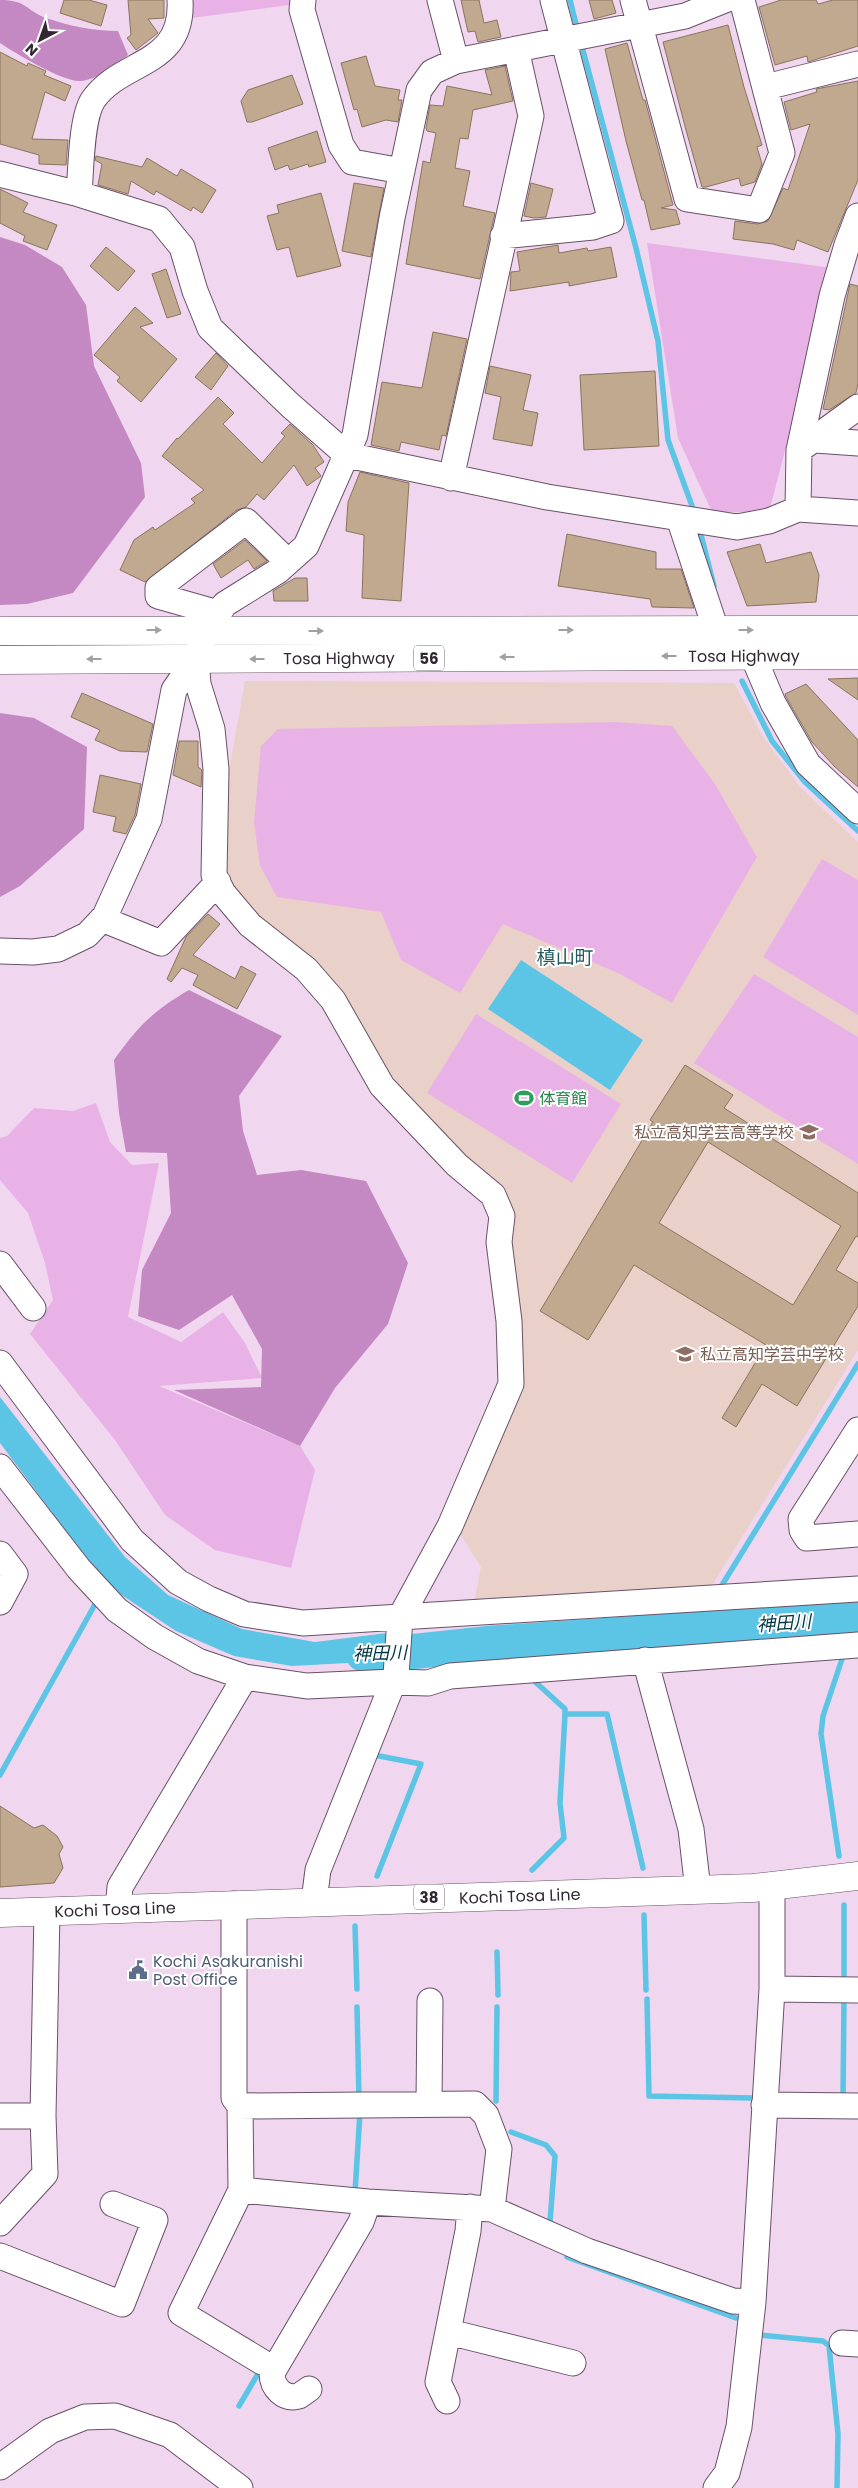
<svg xmlns="http://www.w3.org/2000/svg" width="858" height="2488" viewBox="0 0 858 2488" font-family="Poppins,'Noto Sans JP',sans-serif">
  <style>
    .education { fill: #e9d0c9 }
    .green { fill: #e9b2e7 }
    .forest { fill: #c488c2 }
    .water { fill: #5cc4e5 }
    .lines { fill: none; stroke-linecap: round; stroke-linejoin: round }
    .stream { stroke: #5cc4e5; stroke-width: 5.5 }
    .river { stroke: #5cc4e5; stroke-width: 35 }
    .building { fill: #c1a990; stroke: #8a745c; fill-rule: evenodd }
    .minor-casing { stroke: #685167; stroke-width: 27 }
    .major-casing { stroke: #685167; stroke-width: 29 }
    .highway-casing { stroke: #685167; stroke-width: 29 }
    .minor { stroke: #fff; stroke-width: 25 }
    .major { stroke: #fff; stroke-width: 28 }
    .highway { stroke: #fff; stroke-width: 28 }
    .oneway { fill: #a29ea2 }
    .labels { text-anchor: middle; dominant-baseline: central; stroke-width: 4; stroke-linejoin: round; paint-order: stroke }
    .shield { fill: #fff; stroke: #6f686f; stroke-width: 1 }
    .shield-label { font-size: 15px; font-weight: bold; fill: #312731 }
    .street-label { font-size: 16px; fill: #312731; stroke: #fff }
    .leisure-label { font-size: 16px; fill: #27864d; stroke: #fff; text-anchor: start }
    .education-label { font-size: 16px; fill: #785e54; stroke: #fff; text-anchor: end }
    .service-label { font-size: 16px; fill: #4e5e75; stroke: #fff; text-anchor: start }
    .water-label { font-size: 18px; font-style: italic; fill: #043644; stroke: #fff }
    .quarter-label { font-size: 19px; fill: #225c61; stroke: #fff }
  </style>
  <rect width="100%" height="100%" fill="#f1d6ef"/>
  <!-- education -->
  <path class="education" d="M245,681L734,683L761,733L799,786L858,842V1350L709,1590L473,1608L481,1567L459,1532L520,1388L505,1237L456,1156L223,878L222,810Z"/>
  <!-- green -->
  <path class="green" d="M191,0H290L289,5L192,18Z
    M647,243L833,268L769,512H712L678,438Z
    M616,722L672,726L715,784L757,857L672,1003L618,973L503,924L460,993L401,960L381,912L277,897L260,866L254,822L261,746L278,729Z
    M822,859L858,880V1015L763,957Z
    M754,974L858,1037V1164L694,1063Z
    M476,1014L621,1104L572,1183L427,1093Z
    M96,1103L110,1142L132,1165L159,1163L128,1317L181,1342L223,1312L245,1343L262,1378L159,1386L300,1446L315,1470L291,1568L215,1550L165,1515L115,1440L30,1334L53,1300L45,1263L28,1213L0,1180V1138L7,1136L34,1108L73,1111Z"/>
  <!-- forest -->
  <path class="forest" d="M0,0C27,0 25,10 46,18C70,26 93,31 118,31L128,55C114,65 98,80 80,81C63,82 15,53 0,43Z
    M0,237L25,245L62,267L86,305L94,366L141,463L145,497L73,593L27,604L0,605Z
    M0,713L34,718L87,747L84,829L20,886L0,897Z
    M189,990L282,1036L239,1096L243,1131L257,1175L301,1170L366,1181L408,1263L388,1324L335,1388L300,1446L174,1390L261,1387L262,1349L232,1295L179,1330L138,1316L142,1270L171,1213L167,1153L126,1152L119,1113L114,1060C138,1026 153,1011 189,990Z"/>
  <!-- water -->
  <path class="water" d="M521,960L643,1040L610,1090L488,1009Z
    M0,1397L125,1557L168,1595L242,1629L315,1642L387,1633L384,1661L292,1666L234,1656L176,1631L117,1592L81,1551L0,1443Z"/>
  <g class="lines">
    <!-- stream -->
    <path class="stream" d="M570,0L578,32
      M581,43L636,248L658,341L668,440L695,514
      M699,527L714,586
      M742,681L772,741L805,782L858,831
      M719,1590L858,1364
      M694,1630L709,1606
      M849,1639L856,1618
      M493,1643L514,1663
      M531,1678L565,1709V1714L560,1803L564,1838L532,1870
      M565,1714H607L643,1868
      M375,1751L374,1755L421,1764L377,1876
      M0,1775L98,1599
      M839,1856L821,1734L823,1716L844,1653
      M644,1915L646,1990
      M355,1926L357,1989
      M497,1952L498,1995
      M844,1983V1905
      M647,1999L649,2096L753,2098
      M357,2007L359,2099
      M843,2099L844,1999
      M496,2101L497,2007
      M511,2132L546,2145L555,2156L550,2222
      M355,2193L360,2112
      M567,2257L736,2318
      M760,2335L823,2341L829,2346L838,2434L837,2488
      M239,2406L262,2367"/>
    <!-- river -->
    <path class="river" d="M363,1654L400,1653L493,1643L858,1618"/>
  </g>
  <!-- building -->
  <path class="building" d="M64,0H89L107,5L101,26L60,13Z
    M128,0H164V18L148,19L158,33L136,50L127,38L131,35Z
    M461,0H479L484,23L497,20L501,37L478,42L475,31L468,32Z
    M589,0H612L616,13L594,19Z
    M781,0H816L818,4L833,0H858V46L808,62L807,56L775,65L759,7Z
    M728,25L744,87L762,145L757,147L762,164L755,182L741,186L739,178L706,187H702L686,130L663,42Z
    M627,43L643,100H645L673,205L661,208L676,210L680,224L651,230L644,200H642L626,141L605,49Z
    M0,52L27,66L28,63L46,71L44,75L71,86L65,101L45,92L32,139L68,140L66,165L39,164V155L0,144Z
    M366,56L375,86L400,90L398,100H402L398,122L386,120L362,127L357,109L354,110L341,63Z
    M505,66L513,101L473,110L468,139L460,138L455,168L470,171L463,206L495,213L480,279L406,264L423,161L430,163L436,133L427,131L426,128L430,105L443,106L447,86L492,95L485,70Z
    M292,75L303,104L252,122H247L241,101L248,90Z
    M858,81V180L828,252L797,240L794,250L773,244L733,239L735,221L757,224L768,221L783,188L788,190L810,124L791,130L784,102L817,92L816,89Z
    M317,131L326,162L309,167L308,164L290,170L288,165L275,170L268,148Z
    M96,156L142,167L147,158L177,176L181,169L216,190L202,213L193,207L191,211L156,191L154,195L131,181L128,194L98,185L102,164L95,160Z
    M354,183L384,188L371,257L342,251Z
    M531,183L553,189L546,217L534,218L524,216Z
    M0,189L28,203L23,212L57,225L47,250L23,241L25,236L0,223Z
    M321,193L341,266L297,277L289,247L277,250L267,216L279,213L277,205Z
    M558,245L559,253L587,248L588,251L611,247L617,277L569,286V282L510,291L511,272L520,271L517,252Z
    M106,247L135,271L118,291L90,266Z
    M166,269L181,314L167,318L152,274Z
    M850,284L858,286V384L856,393L829,410L823,409Z
    M135,307L153,323L140,327L177,359L141,402L117,381L120,377L94,355Z
    M433,332L467,339L446,436L442,435L439,450L401,442L399,451L371,445L382,382L422,388Z
    M216,353L228,366L211,390L195,377Z
    M490,366L531,375L523,410L538,413L532,446L493,439L501,397L485,393Z
    M655,371L659,446L584,450L580,375Z
    M218,397L234,413L223,424L262,463L285,436L281,433L290,424L313,445L324,462L315,468L321,476L307,486L294,465L264,500L257,494L246,507L237,510L145,582L120,570L134,540L153,527L155,530L195,503L191,499L204,490L162,456L177,438L178,439Z
    M360,472L409,483L401,601L362,598L364,535L346,531L348,502Z
    M567,534L656,552V569H681L694,608L652,607L650,599L558,586Z
    M245,540L267,561L254,569L248,560L221,578L213,564Z
    M760,544L766,563L811,552L819,575L816,602L747,606L727,552Z
    M295,578H307L308,601H274L273,591Z
    M858,678V700L828,679Z
    M806,684L858,740V787L835,767L812,742L786,697L785,694Z
    M82,693L153,724L147,752L120,751L95,740L100,730L71,717Z
    M179,741H198V767L202,770L201,787L173,775Z
    M100,775L141,784L135,815L126,834L113,831L116,817L93,812Z
    M208,914L220,924L193,955L235,979L241,966L256,974L237,1009L193,985L198,975L182,968L171,982L167,979L186,937Z
    M685,1065L733,1095L724,1108L858,1193V1237L856,1236L836,1270L858,1283V1306L797,1406L762,1384L736,1427L722,1418L766,1345L634,1265L588,1340L540,1311L653,1122L650,1120ZM708,1142L841,1226L793,1305L659,1223Z
    M0,1806L34,1828L43,1825L57,1836L63,1847L59,1854L63,1868L54,1883L0,1887Z"/>
  <g class="lines">
    <!-- minor casing -->
    <g class="minor-casing">
      <path id="minor" d="M303,0L302,10L341,145L352,162L402,171
        M440,0L456,61
        M633,0L687,199L759,210L782,153L742,0
        M766,87L858,64
        M0,174L79,194L159,219L182,247L195,291L210,328L290,405L347,455L547,497L737,527L769,521L798,509L858,513
        M79,194C81,171 81,118 93,100C121,59 184,67 180,0
        M503,236L593,227L611,221L553,0
        M815,440L858,443
        M799,450L858,407
        M451,478L531,116L516,49
        M798,509L799,450L832,296L847,245L858,216
        M679,518L716,630
        M218,613L158,596V588L246,521L288,562
        M753,656L773,703L808,764L858,811
        M196,658L198,684L212,729L216,769L214,875L223,893L250,925L306,969L333,1000L382,1086L457,1165L493,1195L502,1216L499,1242L509,1321L511,1384L450,1526L400,1618L396,1675L318,1870L314,1901
        M102,919L161,943L218,882
        M0,951L33,952L58,949L87,935L105,916L149,819L174,690L196,658L206,630L225,604L278,571L306,546L355,435L392,218L419,90L432,72L456,61L685,16L725,0
        M0,1264L33,1308
        M0,1363L132,1540L178,1582L209,1599L244,1614L303,1623L858,1589
        M858,1430L801,1519L802,1530L807,1538L858,1534
        M0,1467L79,1569L117,1610L155,1637L198,1661L245,1677L307,1686L393,1682L428,1683L450,1676L858,1645
        M0,1554L15,1574L0,1602
        M645,1660L691,1829L698,1890
        M234,1904V2098L240,2106
        M118,1909L120,1887L245,1677
        M772,1989L858,1990
        M429,2104L430,2001
        M764,2105L858,2106
        M0,2116H43L45,2174L0,2223
        M43,2116L47,1911
        M241,2190L368,2202L492,2209L587,2251L733,2301L753,2302
        M0,2256L122,2304L155,2220L113,2204
        M449,2332L573,2363
        M842,2343L858,2344
        M262,2362L181,2313L241,2190L240,2106L475,2104L486,2115L499,2149L492,2209
        M309,2389L299,2396C284,2400 272,2388 272,2373L361,2222L368,2202
        M447,2401L438,2382L468,2231L470,2207
        M0,2467L50,2431L85,2417L115,2416L170,2435L240,2488
        M716,2488L727,2473L739,2427L753,2302L772,1989V1887"/>
    </g>
    <!-- major casing -->
    <g class="major-casing">
      <g id="major">
        <path id="s1" d="M0,1913L753,1888L858,1876"/>
      </g>
    </g>
    <!-- highway casing -->
    <g class="highway-casing">
      <g id="highway">
        <path d="M0,631L858,630"/>
        <path id="s2" d="M0,660L858,655"/>
      </g>
    </g>
    <!-- minor -->
    <use href="#minor" class="minor"/>
    <!-- major -->
    <use href="#major" class="major"/>
    <!-- highway -->
    <use href="#highway" class="highway"/>
  </g>
  <!-- one-way arrows -->
  <defs><path id="oneway-solid" d="M-6-.8H1V-3.2L6.5 0L1 3.2V.8H-6Z" transform="scale(1.25)"/></defs>
  <g class="oneway">
    <use href="#oneway-solid" transform="translate(154 630)"/>
    <use href="#oneway-solid" transform="translate(566 630)"/>
    <use href="#oneway-solid" transform="translate(746 630)"/>
    <use href="#oneway-solid" transform="translate(316 631)"/>
    <use href="#oneway-solid" transform="translate(669 656) rotate(180)"/>
    <use href="#oneway-solid" transform="translate(507 657) rotate(180)"/>
    <use href="#oneway-solid" transform="translate(94 659) rotate(180)"/>
    <use href="#oneway-solid" transform="translate(257 659) rotate(180)"/>
  </g>
  <!-- icons -->
  <defs>
    <g id="stadium-bare" transform="scale(1.5)"><path d="M0-5a6.5 5 0 1 0 0 10a6.5 5 0 1 0 0-10ZM-3.5-1.8h7v3.6h-7Z" fill="#2e9e5b" stroke="#fff" stroke-width="2.5" paint-order="stroke"/></g>
    <g id="school-bare" transform="scale(1.5)"><path d="M0-5L7-2L0 1L-7-2ZM-4 1L0 2.5L4 1V4Q0 6-4 4Z" fill="#8d6e63" stroke="#fff" stroke-width="2.5" paint-order="stroke"/></g>
    <g id="civic-bare" transform="scale(1.5)"><path d="M-.6-6.5H3V-4.5H.6V-3L4-1V1h2V6H-6V1h2V-1L-.6-3ZM-1.2 2.5V6h2.4V2.5Z" fill="#5c6f8a" stroke="#fff" stroke-width="2.5" paint-order="stroke"/></g>
  </defs>
  <g fill-rule="evenodd">
    <use href="#stadium-bare" x="524" y="1098"/>
    <use href="#school-bare" x="809" y="1132"/>
    <use href="#school-bare" x="685" y="1354"/>
    <use href="#civic-bare" x="138" y="1970"/>
  </g>
  <g class="labels">
    <!-- shield labels -->
    <g class="shield">
      <rect x="414" y="645.5" width="30" height="25" rx="4"/>
      <rect x="414" y="1884.5" width="30" height="25" rx="4"/>
    </g>
    <g class="shield-label">
      <text x="429" y="658">56</text>
      <text x="429" y="1897">38</text>
    </g>
    <!-- street labels -->
    <g class="street-label">
      <text stroke="none"><textPath href="#s2" startOffset="744">Tosa Highway</textPath></text>
      <text stroke="none"><textPath href="#s2" startOffset="339">Tosa Highway</textPath></text>
      <text stroke="none"><textPath href="#s1" startOffset="520">Kochi Tosa Line</textPath></text>
      <text stroke="none"><textPath href="#s1" startOffset="115">Kochi Tosa Line</textPath></text>
    </g>
    <!-- leisure labels -->
    <g class="leisure-label">
      <text x="539" y="1098">体育館</text>
    </g>
    <!-- education labels -->
    <g class="education-label">
      <text x="794" y="1132">私立高知学芸高等学校</text>
      <text x="700" y="1354" text-anchor="start">私立高知学芸中学校</text>
    </g>
    <!-- service labels -->
    <g class="service-label">
      <text x="153" y="1961">Kochi Asakuranishi<tspan x="153" dy="18">Post Office</tspan></text>
    </g>
    <!-- water labels -->
    <g class="water-label">
      <text transform="translate(784 1623) rotate(-4)">神田川</text>
      <text transform="translate(380 1653) rotate(-2)">神田川</text>
    </g>
    <!-- quarter labels -->
    <g class="quarter-label">
      <text x="565" y="957">槙山町</text>
    </g>
  </g>
  <!-- north arrow -->
  <g transform="translate(40 40) rotate(221)" stroke="#ffffff" stroke-width="4" paint-order="stroke">
  <path d="M0-4L9 19L0 12L-9 19Z" fill="#312731"/>
  <text y="-8" font-size="14" font-weight="bold" text-anchor="middle" fill="#312731">N</text>
  </g>
</svg>
